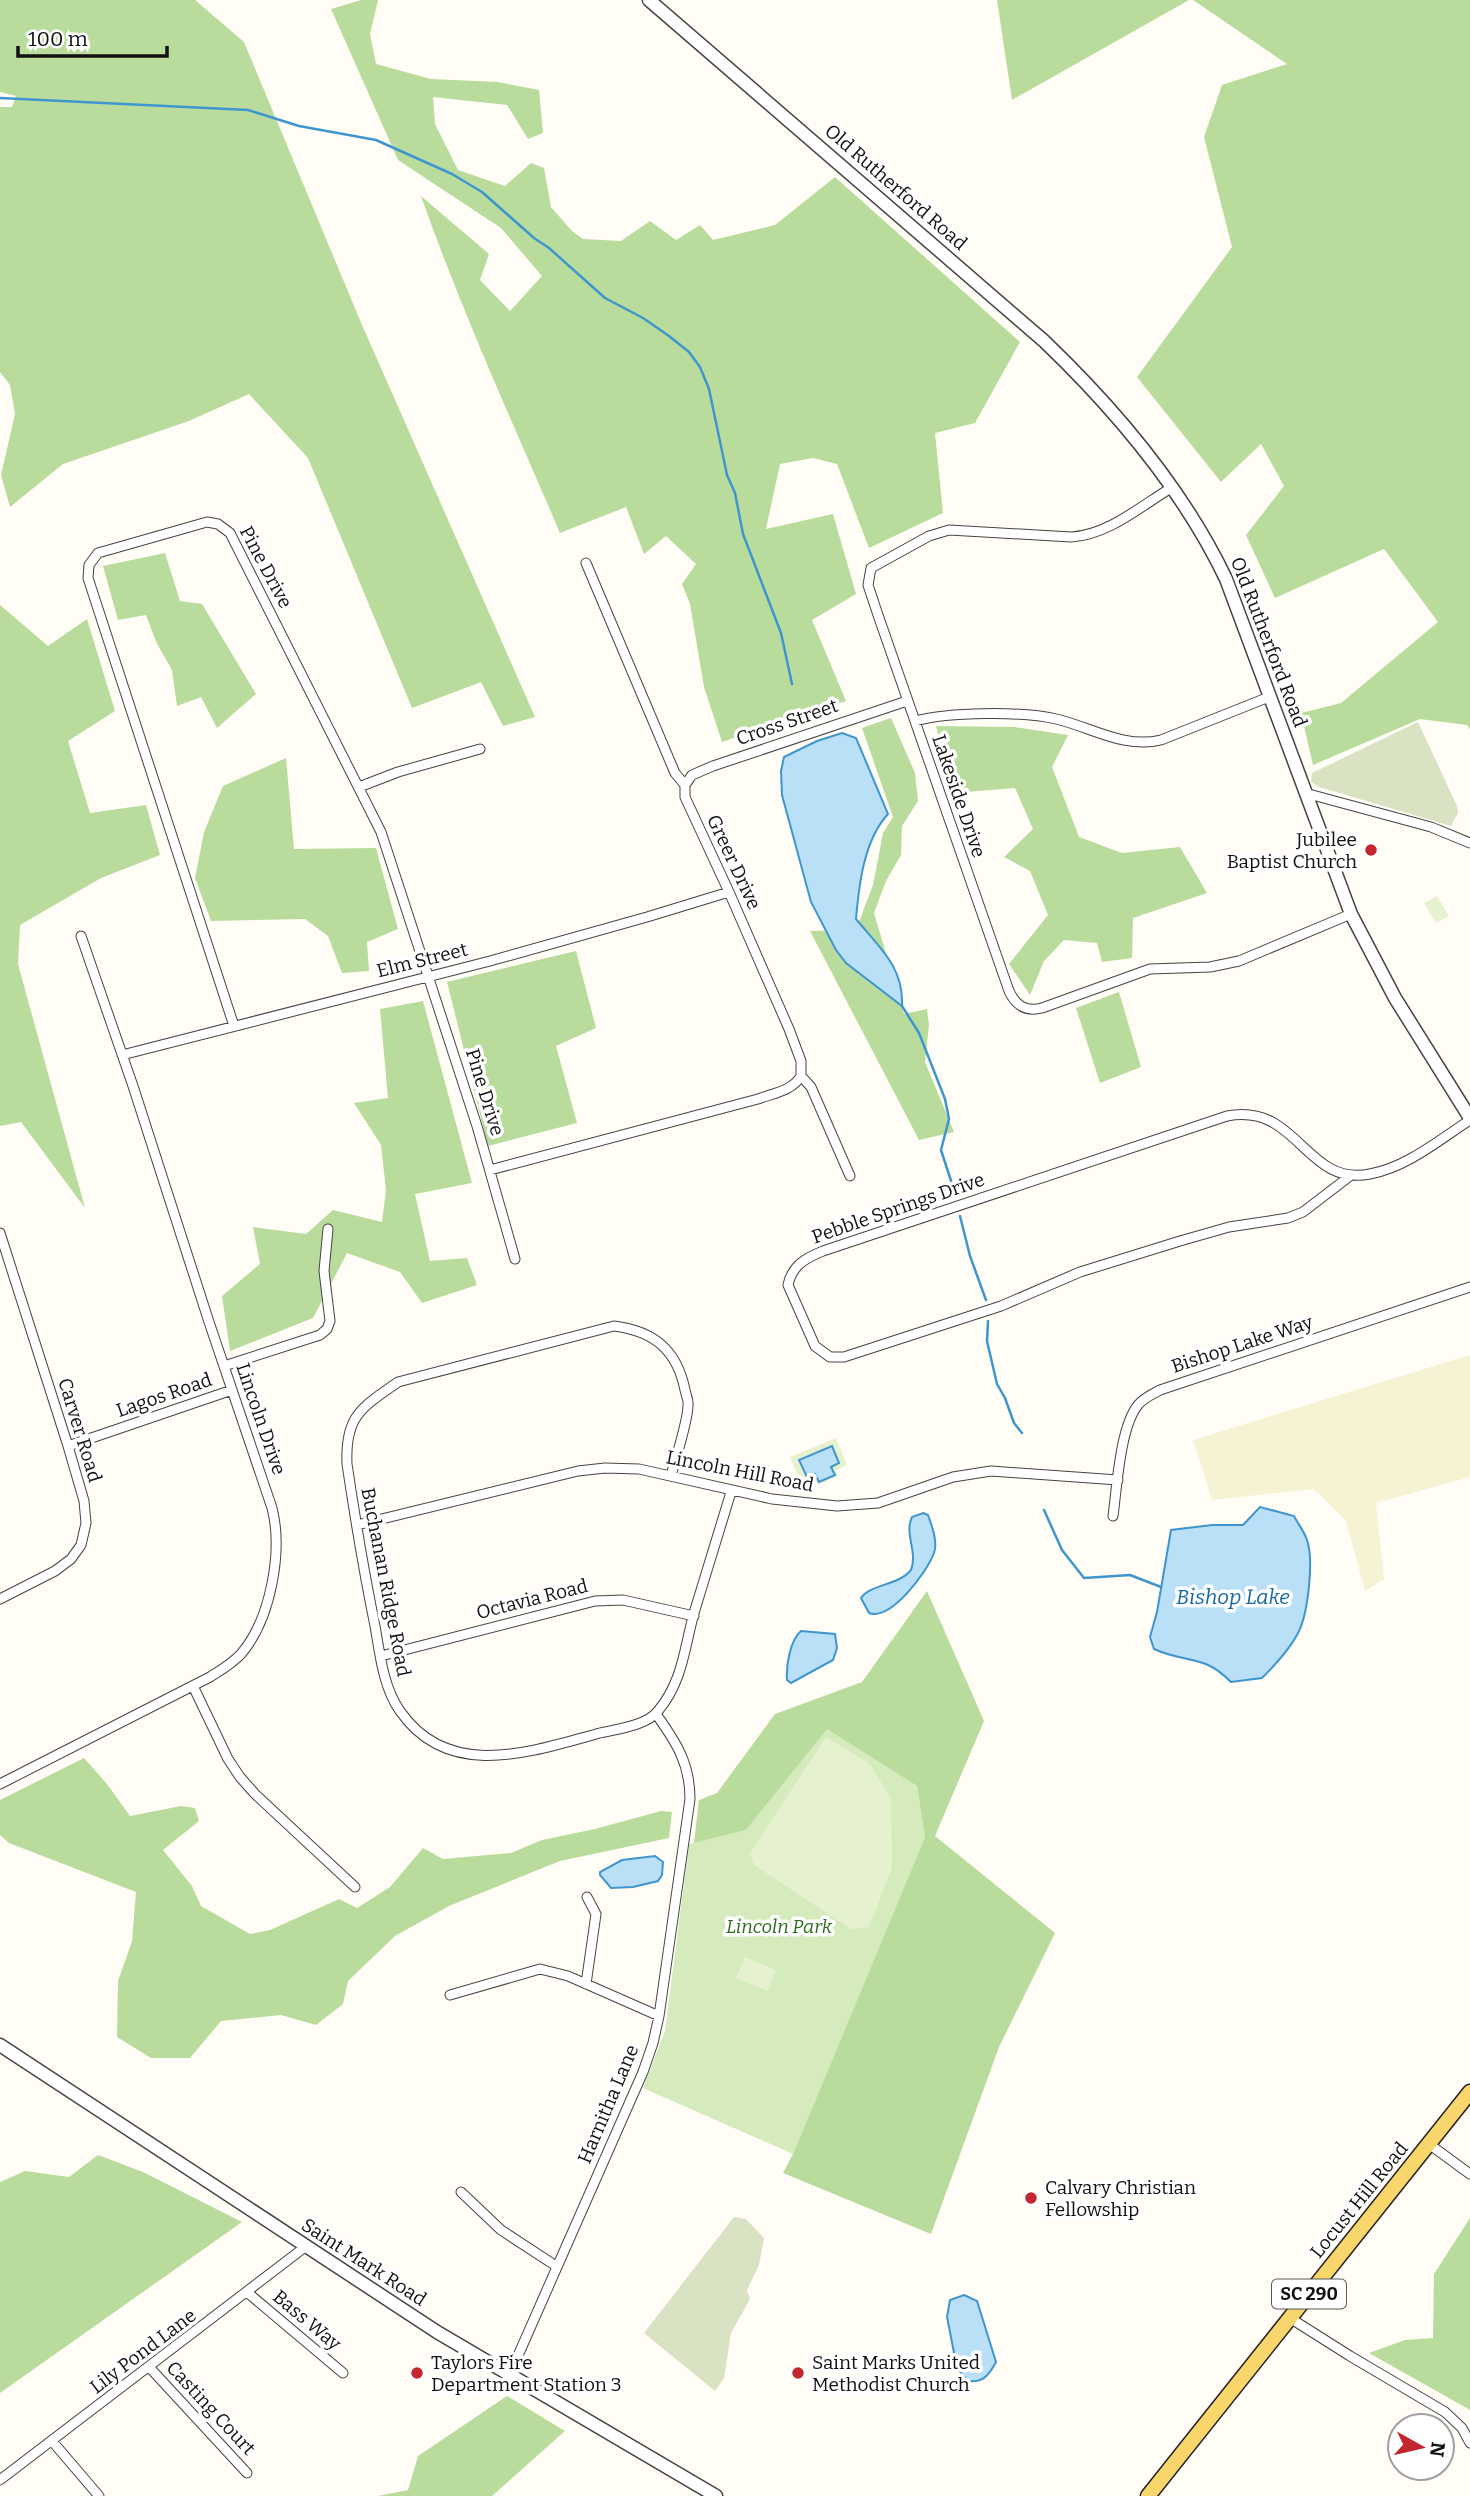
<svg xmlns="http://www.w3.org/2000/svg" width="1470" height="2496" viewBox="0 0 1470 2496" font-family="Bitter,serif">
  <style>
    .farmland { fill: #f6f3d4 }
    .green { fill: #d5ebbd }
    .forest { fill: #b9dc9c }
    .cemetery { fill: #d9e3c4 }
    .pitch { fill: #e6f2cf }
    .water { fill: #b9e0f7; stroke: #3f96cf; stroke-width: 2 }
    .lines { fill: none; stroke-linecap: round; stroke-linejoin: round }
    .stream { stroke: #3f96cf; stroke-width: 2.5 }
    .minor-casing { stroke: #444; stroke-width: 11 }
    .tertiary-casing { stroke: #444; stroke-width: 15 }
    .primary-casing { stroke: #222; stroke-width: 17 }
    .minor { stroke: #fff; stroke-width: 9 }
    .tertiary { stroke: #fff; stroke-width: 12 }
    .primary { stroke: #f9d66b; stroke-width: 14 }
    .poi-dot { fill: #c4262e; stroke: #fff; stroke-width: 2.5 }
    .labels { text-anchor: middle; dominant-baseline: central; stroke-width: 7; stroke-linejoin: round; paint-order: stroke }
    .shield { fill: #fff; stroke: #585858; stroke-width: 2 }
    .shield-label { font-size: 18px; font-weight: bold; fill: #111 }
    .street-label { font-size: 19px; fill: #111; stroke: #fff }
    .poi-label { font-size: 19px; fill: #111; stroke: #fff; text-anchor: start }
    .park-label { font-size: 19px; font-style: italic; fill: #2f6b1f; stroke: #fff }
    .water-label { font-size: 21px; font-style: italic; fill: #1768a6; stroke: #fff }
  </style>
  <rect width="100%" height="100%" fill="#fffdf5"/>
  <!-- farmland -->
  <path class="farmland" d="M1470,1355V1477L1376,1503L1384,1579L1365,1591L1346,1521L1314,1489L1212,1500L1193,1440Z"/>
  <!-- green -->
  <path class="green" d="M827,1728L917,1786L925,1837L793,2154L643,2088L665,2031L689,1844L746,1830Z"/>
  <!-- forest -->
  <path class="forest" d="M0,0H195L244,42L362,325L535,717L503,726L481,682L412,708L308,458L249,394L189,421L63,464L10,507L1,475L15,414L10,385L0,372V107H12L16,96L0,92Z
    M361,0H378L370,34L376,64L431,79L498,82L539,90L543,133L528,139L507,105L433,97L435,124L458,170L505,186L531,163L544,168L551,207L572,231L583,239L621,241L650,221L676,240L700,225L713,240L775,225L835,177L1020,342L975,423L935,433L943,513L869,548L837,464L813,458L780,464L766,529L833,514L856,594L812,620L846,701L722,742L704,687L690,604L682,584L696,564L666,536L644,554L626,507L560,533C512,421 461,310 421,196L489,254L480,280L510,311L542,276L501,228L398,160L331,9Z
    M997,0H1189L1012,100Z
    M1193,0H1470V729L1467,725L1420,719L1313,765L1301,713L1341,703L1438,622L1384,549L1275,598L1246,535L1284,486L1261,444L1221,482L1137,377L1232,247L1204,137L1222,85L1287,64Z
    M165,553L180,601L202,604L256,694L217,728L201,697L177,706L172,670L157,644L146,615L118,620L103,566Z
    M0,605L48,646L87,619L115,711L68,741L90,813L146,805L160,855L101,878L20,925L18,964L85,1208L21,1122L0,1126Z
    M891,718L915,773L918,801L902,826L901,855L886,881L874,913L904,1014L927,1009L929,1025L925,1062L954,1132L919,1140L810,931L856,930L873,885L883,833L893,817L862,728Z
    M936,726L1014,727L1068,735L1052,767L1079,837L1122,853L1180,847L1207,893L1133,918L1132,958L1102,962L1097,943L1064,940L1044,961L1030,995L1009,964L1048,915L1030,871L1004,857L1033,829L1015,788L954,793Z
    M286,758L294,849L376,848L398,929L367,942L369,971L342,973L328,936L305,919L211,921L195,878L204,832L223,786Z
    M576,951L596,1028L556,1046L577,1123L488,1146L447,982Z
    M1119,992L1141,1067L1100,1083L1076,1008Z
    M423,1001L472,1183L415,1194L430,1261L467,1258L477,1285L422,1303L400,1272L347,1253L313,1318L230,1351L222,1296L260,1264L253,1227L306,1234L333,1210L382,1222L386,1190L381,1145L354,1103L388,1098L380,1009Z
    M927,1591L984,1721L935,1836L1055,1933L999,2047L931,2234L783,2173L793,2154L925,1837L917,1786L827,1729L746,1830L694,1843L699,1800L717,1793L775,1714L862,1682Z
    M84,1758L107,1784L130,1816L181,1806L195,1808L199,1821L163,1850L192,1886L201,1906L250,1934L270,1930L339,1899L357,1908L390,1887L423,1848L443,1859L511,1853L542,1840L595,1829L661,1811L672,1812L669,1838L560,1861L449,1906L395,1936L348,1981L343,2004L316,2025L281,2015L221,2021L190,2058H151L117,2037L118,1981L132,1941L136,1892L9,1843L0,1835V1800Z
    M98,2155L143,2172L242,2222L0,2393V2182L25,2171L69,2177Z
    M1470,2218V2410L1369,2353L1405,2340L1433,2338L1434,2274Z
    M507,2396L565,2431L492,2496H378L408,2490L418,2456Z"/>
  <!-- cemetery -->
  <path class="cemetery" d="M1418,722L1457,806L1458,813L1451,826L1319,787L1311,782L1312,773Z
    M734,2217L746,2219L764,2238L759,2265L747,2290L750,2299L731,2333L724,2378L715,2391L644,2333Z"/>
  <!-- pitch -->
  <path class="pitch" d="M1437,896L1449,916L1436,923L1424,903Z
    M836,1438L847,1465L836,1470L838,1476L818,1485L815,1479L802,1485L790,1457Z
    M826,1737L870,1764L891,1799L892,1868L869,1927L851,1929L754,1865L750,1853Z
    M745,1957L776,1970L768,1991L736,1978Z"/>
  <!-- water -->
  <path class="water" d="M842,733L856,738L888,814C864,840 859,884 856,919C879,947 904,967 902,1006L846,963L836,950L811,902L782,795L781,771L784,757L817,741Z
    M832,1446L839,1463L831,1467L835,1475L819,1482L815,1474L807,1477L799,1460Z
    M1260,1507L1294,1516C1298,1524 1304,1531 1307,1540C1314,1560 1308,1612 1299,1631C1291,1648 1275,1665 1262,1678L1231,1682C1202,1653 1187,1664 1154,1649L1150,1637L1157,1612L1171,1530L1212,1525H1243Z
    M923,1513L928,1515C932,1526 938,1542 934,1553C927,1572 891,1621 869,1613L861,1598C870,1584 898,1586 911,1570C918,1552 904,1534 912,1517Z
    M801,1631L835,1634L837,1648L833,1660L791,1683L787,1680C786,1666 790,1640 801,1631Z
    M655,1856L663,1862L662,1875L658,1881L633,1887L611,1888L600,1875V1872L622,1860Z
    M964,2295L977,2301L996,2362C989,2375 983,2383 968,2381L957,2368L947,2317L950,2300Z"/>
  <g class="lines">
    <!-- stream -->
    <path class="stream" d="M0,98L248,110L299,126L376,140L452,174L482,192L534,238L549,248L605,298L643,318L669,336L689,352L700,367L709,389L727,475L735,493L743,534L781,633L792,684
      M902,1006L919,1033L945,1099L949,1119L941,1150L955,1193
      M960,1216L970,1256L986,1300
      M988,1321L987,1341L997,1384L1005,1398L1014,1423L1022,1433
      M1044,1510L1062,1550L1084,1578L1130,1575L1161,1587"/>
    <!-- minor casing -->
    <g class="minor-casing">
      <path id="minor" d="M1171,488C1141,506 1108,535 1071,537L949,530L929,536L871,568L868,585L878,615L1009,991C1016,1006 1026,1012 1042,1008L1150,969L1210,967L1239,961L1351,914
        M586,563L675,773L685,785V797L729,892L789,1029L801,1061V1076L811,1087L850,1176
        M915,721C949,712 1021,711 1056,719C1091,727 1124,749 1161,740L1269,697
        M685,785L692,775L713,766L907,701
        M359,787L398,772L480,749
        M1305,793L1431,827L1470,843
        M234,1026L88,578L89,565L98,553L207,522L218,524L230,533L381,832L477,1126L515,1259
        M122,1055L490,961L647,917L729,892
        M490,1170L758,1099C774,1093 792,1091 801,1076
        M1350,1176L1303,1212L1288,1218L1229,1227L1180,1241L1080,1272L1001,1306L844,1357H830L815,1346L788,1285C792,1265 806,1258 823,1251L1227,1116C1298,1102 1305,1187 1370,1174C1407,1167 1439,1140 1470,1120
        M0,1233L68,1446L84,1501L86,1523L81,1545L71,1559L55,1571L0,1599
        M224,1366L320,1335L327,1329L330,1321L324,1271L328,1229
        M68,1446L232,1390
        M671,1476C676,1456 687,1425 688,1406C689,1401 686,1395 685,1390C677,1350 654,1331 614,1326L398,1382C361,1408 345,1416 347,1464C355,1518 364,1572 375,1626C380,1654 383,1687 400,1711C449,1782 533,1751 600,1733C617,1729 646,1726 658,1711C683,1681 684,1649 694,1613C706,1573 719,1532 731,1492
        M1113,1516C1117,1487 1120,1427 1138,1405C1143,1398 1153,1394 1160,1390L1470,1287
        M357,1525L578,1471L605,1468L639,1469L772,1499L837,1506L878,1503L953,1477L991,1471L1118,1480
        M381,1656L595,1601L623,1600L694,1616
        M193,1686L228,1759L240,1777L255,1794L355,1887
        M0,1784L210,1677C221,1670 233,1663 241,1654C271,1619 283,1551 272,1508L209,1322L133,1086L81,936
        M586,1984L596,1914L587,1897
        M450,1995L540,1969L568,1976L659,2016
        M1429,2144L1470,2174
        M461,2192L501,2230L556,2266
        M248,2293L343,2373
        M1290,2318L1350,2356L1445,2412L1462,2428L1470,2443
        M150,2368L247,2473
        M509,2376L643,2072L653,2043L659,2016L690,1799C690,1763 676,1742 656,1714
        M52,2441L99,2496
        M0,2480L305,2247"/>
    </g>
    <!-- tertiary casing -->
    <g class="tertiary-casing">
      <path id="tertiary" d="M649,0L1044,341C1116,410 1183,489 1226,579L1351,914L1395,998L1470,1118
        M0,2045L437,2332L716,2496"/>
    </g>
    <!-- primary casing -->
    <g class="primary-casing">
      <path id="primary" d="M1148,2496L1470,2092"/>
    </g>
    <!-- minor -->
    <use href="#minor" class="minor"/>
    <!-- tertiary -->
    <use href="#tertiary" class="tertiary"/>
    <!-- primary -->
    <use href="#primary" class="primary"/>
  </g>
  <!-- markers -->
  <g class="poi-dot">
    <circle cx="1371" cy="850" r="7"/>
    <circle cx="1031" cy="2198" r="7"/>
    <circle cx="417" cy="2373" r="7"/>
    <circle cx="798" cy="2373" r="7"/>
  </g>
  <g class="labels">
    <!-- shield labels -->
    <rect class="shield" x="1272" y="2279.5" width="74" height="29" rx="5"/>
    <g class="shield-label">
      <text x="1309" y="2294">SC 290</text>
    </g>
    <!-- street labels -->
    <g class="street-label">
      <text transform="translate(896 187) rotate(41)">Old Rutherford Road</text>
      <text transform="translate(266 567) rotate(62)">Pine Drive</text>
      <text transform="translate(1269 642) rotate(69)">Old Rutherford Road</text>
      <text transform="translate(787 722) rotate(-19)">Cross Street</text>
      <text transform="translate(959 796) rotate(71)">Lakeside Drive</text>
      <text transform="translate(734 862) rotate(65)">Greer Drive</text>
      <text transform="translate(422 960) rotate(-14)">Elm Street</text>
      <text transform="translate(485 1092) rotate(73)">Pine Drive</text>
      <text transform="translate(898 1208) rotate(-19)">Pebble Springs Drive</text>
      <text transform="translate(1242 1344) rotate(-18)">Bishop Lake Way</text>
      <text transform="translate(164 1395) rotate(-19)">Lagos Road</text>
      <text transform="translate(261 1419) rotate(71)">Lincoln Drive</text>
      <text transform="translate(80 1430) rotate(73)">Carver Road</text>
      <text transform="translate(740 1471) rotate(11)">Lincoln Hill Road</text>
      <text transform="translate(386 1582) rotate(79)">Buchanan Ridge Road</text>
      <text transform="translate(532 1599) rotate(-14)">Octavia Road</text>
      <text transform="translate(608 2104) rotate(-67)">Harnitha Lane</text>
      <text transform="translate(1359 2200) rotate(-51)">Locust Hill Road</text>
      <text transform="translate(364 2262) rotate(33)">Saint Mark Road</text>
      <text transform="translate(307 2320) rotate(40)">Bass Way</text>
      <text transform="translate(143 2351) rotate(-37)">Lily Pond Lane</text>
      <text transform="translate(211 2408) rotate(47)">Casting Court</text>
    </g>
    <!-- poi labels -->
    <g class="poi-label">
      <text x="1357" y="839" text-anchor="end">Jubilee<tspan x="1357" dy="22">Baptist Church</tspan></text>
      <text x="1045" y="2187">Calvary Christian<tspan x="1045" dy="22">Fellowship</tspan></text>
      <text x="431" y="2362">Taylors Fire<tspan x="431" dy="22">Department Station 3</tspan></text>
      <text x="812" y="2362">Saint Marks United<tspan x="812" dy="22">Methodist Church</tspan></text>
    </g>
    <!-- park labels -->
    <g class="park-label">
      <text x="779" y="1926">Lincoln Park</text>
    </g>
    <!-- water labels -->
    <g class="water-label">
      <text x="1233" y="1597">Bishop Lake</text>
    </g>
  </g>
  <!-- north arrow -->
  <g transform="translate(1421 2447) rotate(98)"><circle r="33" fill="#ffffff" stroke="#a0a0a0" stroke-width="2"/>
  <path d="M0-5L12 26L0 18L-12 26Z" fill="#c4262e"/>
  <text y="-10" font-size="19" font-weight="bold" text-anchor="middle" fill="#111111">N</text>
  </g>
  <!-- scale -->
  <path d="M18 46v10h149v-10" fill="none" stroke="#111111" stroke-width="3.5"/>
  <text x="28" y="46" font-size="21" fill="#111111" stroke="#ffffff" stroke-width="5" paint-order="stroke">100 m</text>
</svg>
